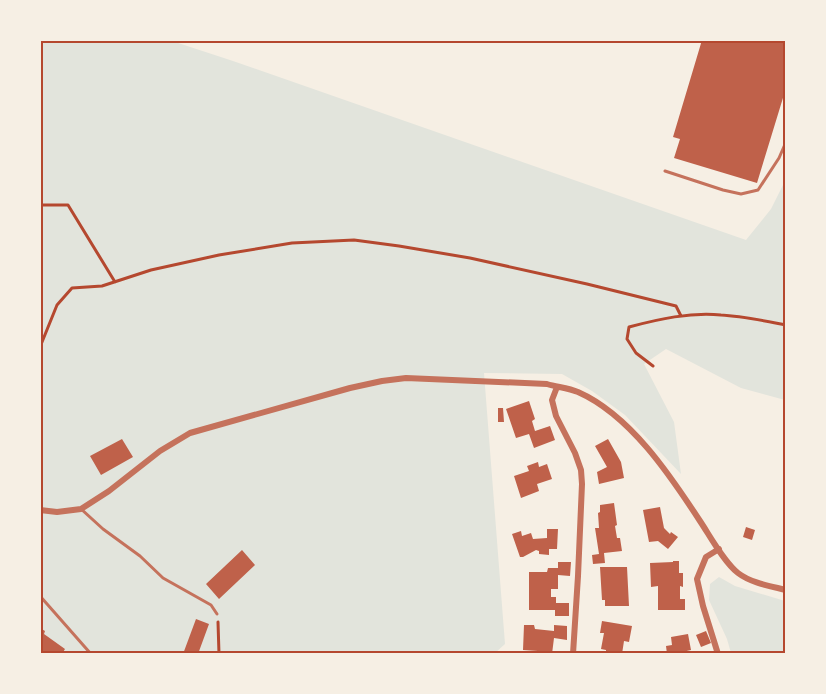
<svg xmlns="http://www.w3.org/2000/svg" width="826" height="694" viewBox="0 0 826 694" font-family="'Titillium Web',sans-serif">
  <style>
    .green { fill: #e2e4dc }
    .building { fill: #bf614a }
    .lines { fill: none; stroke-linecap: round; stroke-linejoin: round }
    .path { stroke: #b5482f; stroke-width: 3 }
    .service { stroke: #c5725c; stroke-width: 3 }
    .minor { stroke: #c5725c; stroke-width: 6 }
    .neatline { fill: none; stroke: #b5482f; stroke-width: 2 }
  </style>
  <rect width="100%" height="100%" fill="#f6efe4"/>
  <!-- green -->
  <path class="green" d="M40,41H172L233,61L746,240L771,209L785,181V400L741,388L666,349L644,364L674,422L681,474L625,415L592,391L562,374L484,373L505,644L495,653H41Z
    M719,577L735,586L785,601V653H731L727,639L709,600L710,584Z"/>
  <!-- building -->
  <path class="building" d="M702,40H786V88L757,183L674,158L680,139L673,137Z
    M529,401L535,419L532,421L535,431L550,426L555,440L534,448L529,434L516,438L506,409Z
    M498,408H503L504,422H498Z
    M122,439L133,457L101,475L90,456Z
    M608,439L621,462L624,478L599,484L597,472L607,467L595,446Z
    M538,462L539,467L547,464L552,479L537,484L539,491L521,498L514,476L529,471L527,466Z
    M614,503L617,525L615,526L617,538H620L622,551L604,553L605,563L593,564L592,555L599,554L595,528H599L598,513L600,512V505Z
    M660,507L664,528L670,534L671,532L678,537L668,549L658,541L649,542L643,510Z
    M746,527L755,530L752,540L743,537Z
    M547,529H558L557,549H549V555L539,554V551L536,550L523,557H520L512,534L521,531L522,536L531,533L533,539L547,538Z
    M242,550L255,565L219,599L206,584Z
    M673,561H679V573H683V587L680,586V599H685V610H658V586L651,587L650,563L673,562Z
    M558,562H571L570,576L558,575V589H551V597H556V603H569V616H555V610H529V572H547L548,568H558Z
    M600,567H627L629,606H605V600H602Z
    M196,619L209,624L198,654H183Z
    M602,621L632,626L629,642L624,641L622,654H606V650L601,649L604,633H600Z
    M524,625H534L535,629L554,631V625L567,626V640L554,638L552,654H538V651L523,650Z
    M40,628L45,631L44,634L65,649L62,654H40Z
    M706,631L711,643L701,647L696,635Z
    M688,634L691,650L682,652L683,654H667L666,646L672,645L671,637Z"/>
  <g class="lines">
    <!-- path -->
    <path class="path" d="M40,205H68L115,282
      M40,347L57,305L72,288L102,286L151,270L219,255L292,243L354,240L399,246L470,258L587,284L676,306L681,316
      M653,366L636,353L627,339L629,327C659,319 690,312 721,315C742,316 765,321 786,325
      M218,622L219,654"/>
    <!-- service -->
    <path class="service" d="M665,171L723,190L741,194L758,190L779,158L786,142
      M81,509L103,529L140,556L163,578L211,605L217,614
      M40,596L91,654"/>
    <!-- minor -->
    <path class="minor" d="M557,387L552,400L556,416L575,453L581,470L582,484L578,576L573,654
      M40,510L57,512L81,509L109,491L160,451L190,433L350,388L382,381L406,378L547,384C557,387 568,388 578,392C630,415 670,475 700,521C710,536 724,562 738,573C751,583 770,586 786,590
      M718,654L703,606L697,579L706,557L719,549"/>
  </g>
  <!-- border -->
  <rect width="826" height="694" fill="none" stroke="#f6efe4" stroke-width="84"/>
  <rect x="42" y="42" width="742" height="610" class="neatline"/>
</svg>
